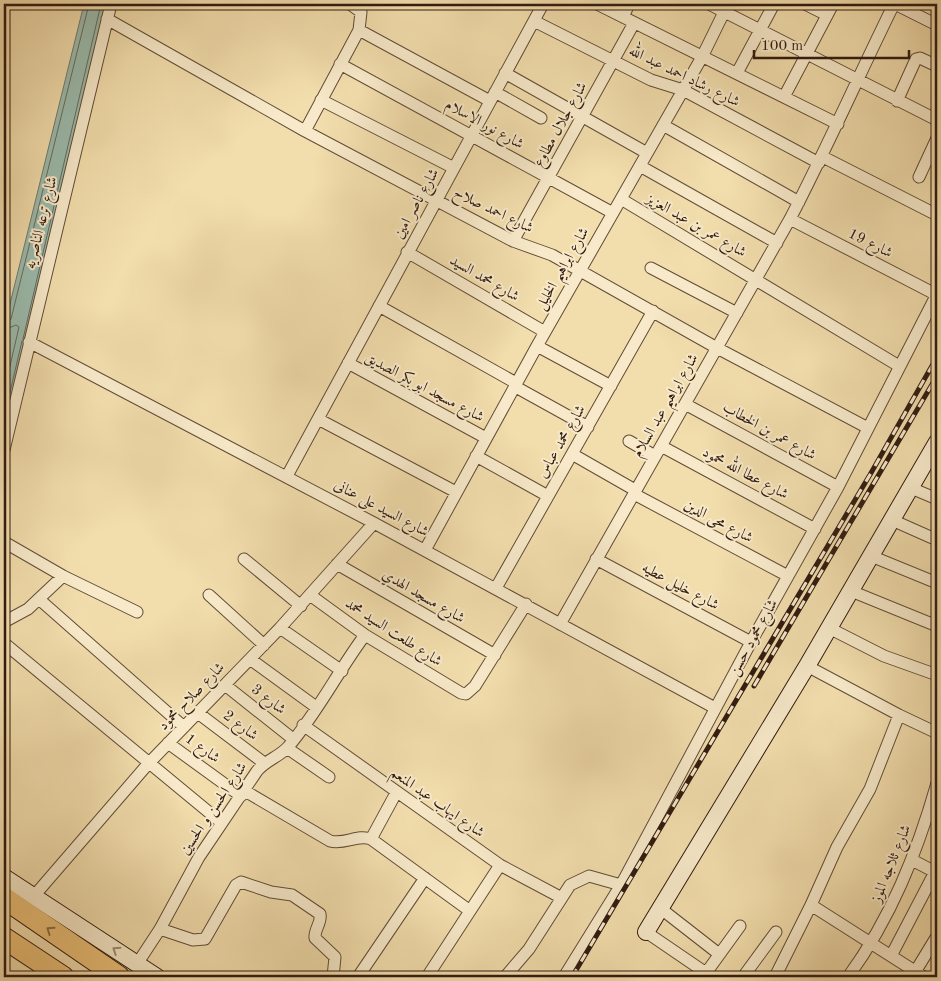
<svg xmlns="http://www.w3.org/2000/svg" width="941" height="981" viewBox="0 0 941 981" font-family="'Old Standard TT',Amiri,serif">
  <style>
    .water { fill: #9bbbad; stroke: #717b6e }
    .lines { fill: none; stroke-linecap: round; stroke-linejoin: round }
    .shore { stroke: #666b5e; stroke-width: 1 }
    .street-casing { stroke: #614c37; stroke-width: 13 }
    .secondary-casing { stroke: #311b10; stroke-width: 18 }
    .highway-casing { stroke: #311b10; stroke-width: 23 }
    .street { stroke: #f7e9c9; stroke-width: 11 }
    .secondary { stroke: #f7e9c9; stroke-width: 16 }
    .highway { stroke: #e9be76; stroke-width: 21 }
    .rail-casing { stroke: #311b10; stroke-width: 5 }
    .rail { stroke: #f7e9c9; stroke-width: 3; stroke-dasharray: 9; stroke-linecap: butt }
    .oneway { stroke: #8d6c43 }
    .oneway2 { stroke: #9e8c76 }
    .labels { text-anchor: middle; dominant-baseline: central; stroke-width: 4; stroke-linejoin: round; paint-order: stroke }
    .street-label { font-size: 15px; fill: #311b10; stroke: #f7e9c9 }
  </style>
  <rect width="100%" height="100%" fill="#f2ddac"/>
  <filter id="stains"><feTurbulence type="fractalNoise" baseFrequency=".004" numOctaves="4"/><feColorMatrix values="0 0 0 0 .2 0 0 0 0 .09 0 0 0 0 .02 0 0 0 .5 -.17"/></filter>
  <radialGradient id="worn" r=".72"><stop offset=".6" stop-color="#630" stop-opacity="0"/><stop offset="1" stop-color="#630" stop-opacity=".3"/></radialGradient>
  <!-- water -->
  <path class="water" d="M84,4H106L4,439V328Z"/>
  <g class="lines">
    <!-- shore -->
    <path class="shore" d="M4,324L11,319L89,4
      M4,330L16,325L19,327L4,392
      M23,339L101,4
      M4,418L22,341"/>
    <!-- street casing -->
    <g class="street-casing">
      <path id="street" d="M597,4L838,124
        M709,4L937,120
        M805,4L827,15
        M895,4L937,25
        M623,17L629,4
        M107,19L305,131L513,241L552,255L717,348L868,428
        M534,21L651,80L683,90L819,163
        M359,30L490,101
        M340,64L613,213
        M505,73L647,153
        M737,73L774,4
        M495,92L541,118
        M784,97L833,4
        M321,100L454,168
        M897,101L916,59L920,58L937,66
        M663,125L799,202
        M305,131L359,30L361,12L350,4
        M823,157L937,215
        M640,166L777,243
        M919,177L937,138
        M621,199L899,366
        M790,219L937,295
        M513,241L634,23
        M407,252L545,332
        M651,268L737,313
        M379,306L516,383
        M29,342L374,523L715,708
        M537,346L611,386
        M348,363L486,438
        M514,386L588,427
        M685,404L838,487
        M318,419L456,492
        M629,441L655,456
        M661,446L815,529
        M4,450L111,4
        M572,454L635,490
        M476,456L548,496
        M287,476L543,4
        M911,488L937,499
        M634,494L788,576
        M892,520L937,540
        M4,542L63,576L137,612
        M425,550L537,346L702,57L728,4
        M871,556L937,583
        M244,559L301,606
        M596,559L751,642
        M337,564L495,655
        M496,588L653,311
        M851,591L937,626
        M209,595L264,645
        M310,595L365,635L461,693L466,694L475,686L526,604
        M40,600L184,727
        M4,622L28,609L63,576
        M560,624L790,219C827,148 859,75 894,4
        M280,628L342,671
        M829,628L884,656L937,675
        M4,643L222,823
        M250,659L316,707
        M807,666L899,715L937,733
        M225,685L293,739
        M198,713L264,763
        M303,725L500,865L560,897
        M168,743L241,796
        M287,748L329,777
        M245,791L330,841C345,845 357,834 371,839L470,911
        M371,839L396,793
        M912,860L937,873
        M34,896L148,764L280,628L374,523
        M811,905L924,977
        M660,908L719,954
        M160,929L193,940L205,939L236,885L241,882L271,892L292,895L320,914C322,923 314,929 315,938L335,957L333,977
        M646,932L712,977
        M891,956L937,868
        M137,964L160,929L199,857L257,771C266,760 279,757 288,747C318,712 338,671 365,635
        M706,973L740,926
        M358,977L425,878
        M427,977L500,865
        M505,977L529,949L570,885L589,876L621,885
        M564,977L621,885L751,642L838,487L937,294
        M743,977L776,932
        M775,977L811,905L837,847L870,789L899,715
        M848,977C891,918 917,853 937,783
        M912,977L937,936"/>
    </g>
    <!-- secondary casing -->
    <g class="secondary-casing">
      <path id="secondary" d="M4,877L157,977
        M646,932L807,666L937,442"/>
    </g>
    <!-- highway casing -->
    <g class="highway-casing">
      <path id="highway" d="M4,898L119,977
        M4,938L63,977"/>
    </g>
    <!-- street -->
    <use href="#street" class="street"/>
    <!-- secondary -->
    <use href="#secondary" class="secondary"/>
    <!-- highway -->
    <use href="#highway" class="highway"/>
    <!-- rail casing -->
    <g class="rail-casing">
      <path id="rail" d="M754,686L937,376
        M572,977L871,473L937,357"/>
    </g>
    <!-- rail -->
    <use href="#rail" class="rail"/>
  </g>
  <!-- one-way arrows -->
  <defs><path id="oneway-chevron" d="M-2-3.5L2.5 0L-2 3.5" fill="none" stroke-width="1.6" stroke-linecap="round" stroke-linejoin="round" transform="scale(1.25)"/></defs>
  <use class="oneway" href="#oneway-chevron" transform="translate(50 930) rotate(-145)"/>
  <use class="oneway2" href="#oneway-chevron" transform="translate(116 950) rotate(-146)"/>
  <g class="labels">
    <!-- street labels -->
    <g class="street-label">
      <text transform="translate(684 77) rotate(26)">شارع رشاد احمد عبد الله</text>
      <text transform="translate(484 125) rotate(29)">شارع نور الاسلام</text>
      <text transform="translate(561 125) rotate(-61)">شارع جلال مطاوع</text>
      <text transform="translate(417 204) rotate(-61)">شارع ناصر امين</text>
      <text transform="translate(493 211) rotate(26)">شارع احمد صلاح</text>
      <text transform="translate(42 223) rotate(-76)">شارع ترعه الناصريه</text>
      <text transform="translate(696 226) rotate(30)">شارع عمر بن عبد العزيز</text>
      <text transform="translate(870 244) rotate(27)">شارع 19</text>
      <text transform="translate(563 269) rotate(-60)">شارع ابراهيم الخليل</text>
      <text transform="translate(484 279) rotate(30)">شارع محمد السيد</text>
      <text transform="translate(424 388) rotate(28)">شارع مسجد ابو بكر الصديق</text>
      <text transform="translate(666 406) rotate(-60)">شارع ابراهيم عبد السلام</text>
      <text transform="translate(769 432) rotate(29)">شارع عمر بن الخطاب</text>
      <text transform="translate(562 442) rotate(-60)">شارع محمد عباس</text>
      <text transform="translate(745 474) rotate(28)">شارع عطا الله محمود</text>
      <text transform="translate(381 509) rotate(28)">شارع السيد على عنانى</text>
      <text transform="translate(718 522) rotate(28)">شارع محى الدين</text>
      <text transform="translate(680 587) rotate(28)">شارع خليل عطيه</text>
      <text transform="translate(423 597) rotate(30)">شارع مسجد الهدي</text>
      <text transform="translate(393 633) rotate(33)">شارع طلعت السيد محمد</text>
      <text transform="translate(754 638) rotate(-61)">شارع محمود حسن</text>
      <text transform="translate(192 697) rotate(-46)">شارع صلاح محمود</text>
      <text transform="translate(268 700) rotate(38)">شارع 3</text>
      <text transform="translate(240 726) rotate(37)">شارع 2</text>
      <text transform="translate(202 749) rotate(36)">شارع 1</text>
      <text transform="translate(437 803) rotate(35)">شارع ايهاب عبد المنعم</text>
      <text transform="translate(214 809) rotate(-56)">شارع الحسن و الحسين</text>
      <text transform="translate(892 864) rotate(-68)">شارع ثلاجه الموز</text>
    </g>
  </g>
  <!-- margin -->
  <rect width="941" height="981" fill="none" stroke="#f2ddac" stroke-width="20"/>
  <rect x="5" y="5" width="931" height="971" fill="none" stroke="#311b10" stroke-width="2.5"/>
  <rect x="10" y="10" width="921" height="961" fill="none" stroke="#311b10"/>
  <!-- scale -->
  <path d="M754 50v8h155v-8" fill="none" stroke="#311b10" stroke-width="2.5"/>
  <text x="761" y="50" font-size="15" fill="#311b10" stroke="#f7e9c9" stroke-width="4" paint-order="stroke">100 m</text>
  <rect width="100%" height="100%" filter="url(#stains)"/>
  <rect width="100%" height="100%" fill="url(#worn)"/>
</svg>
